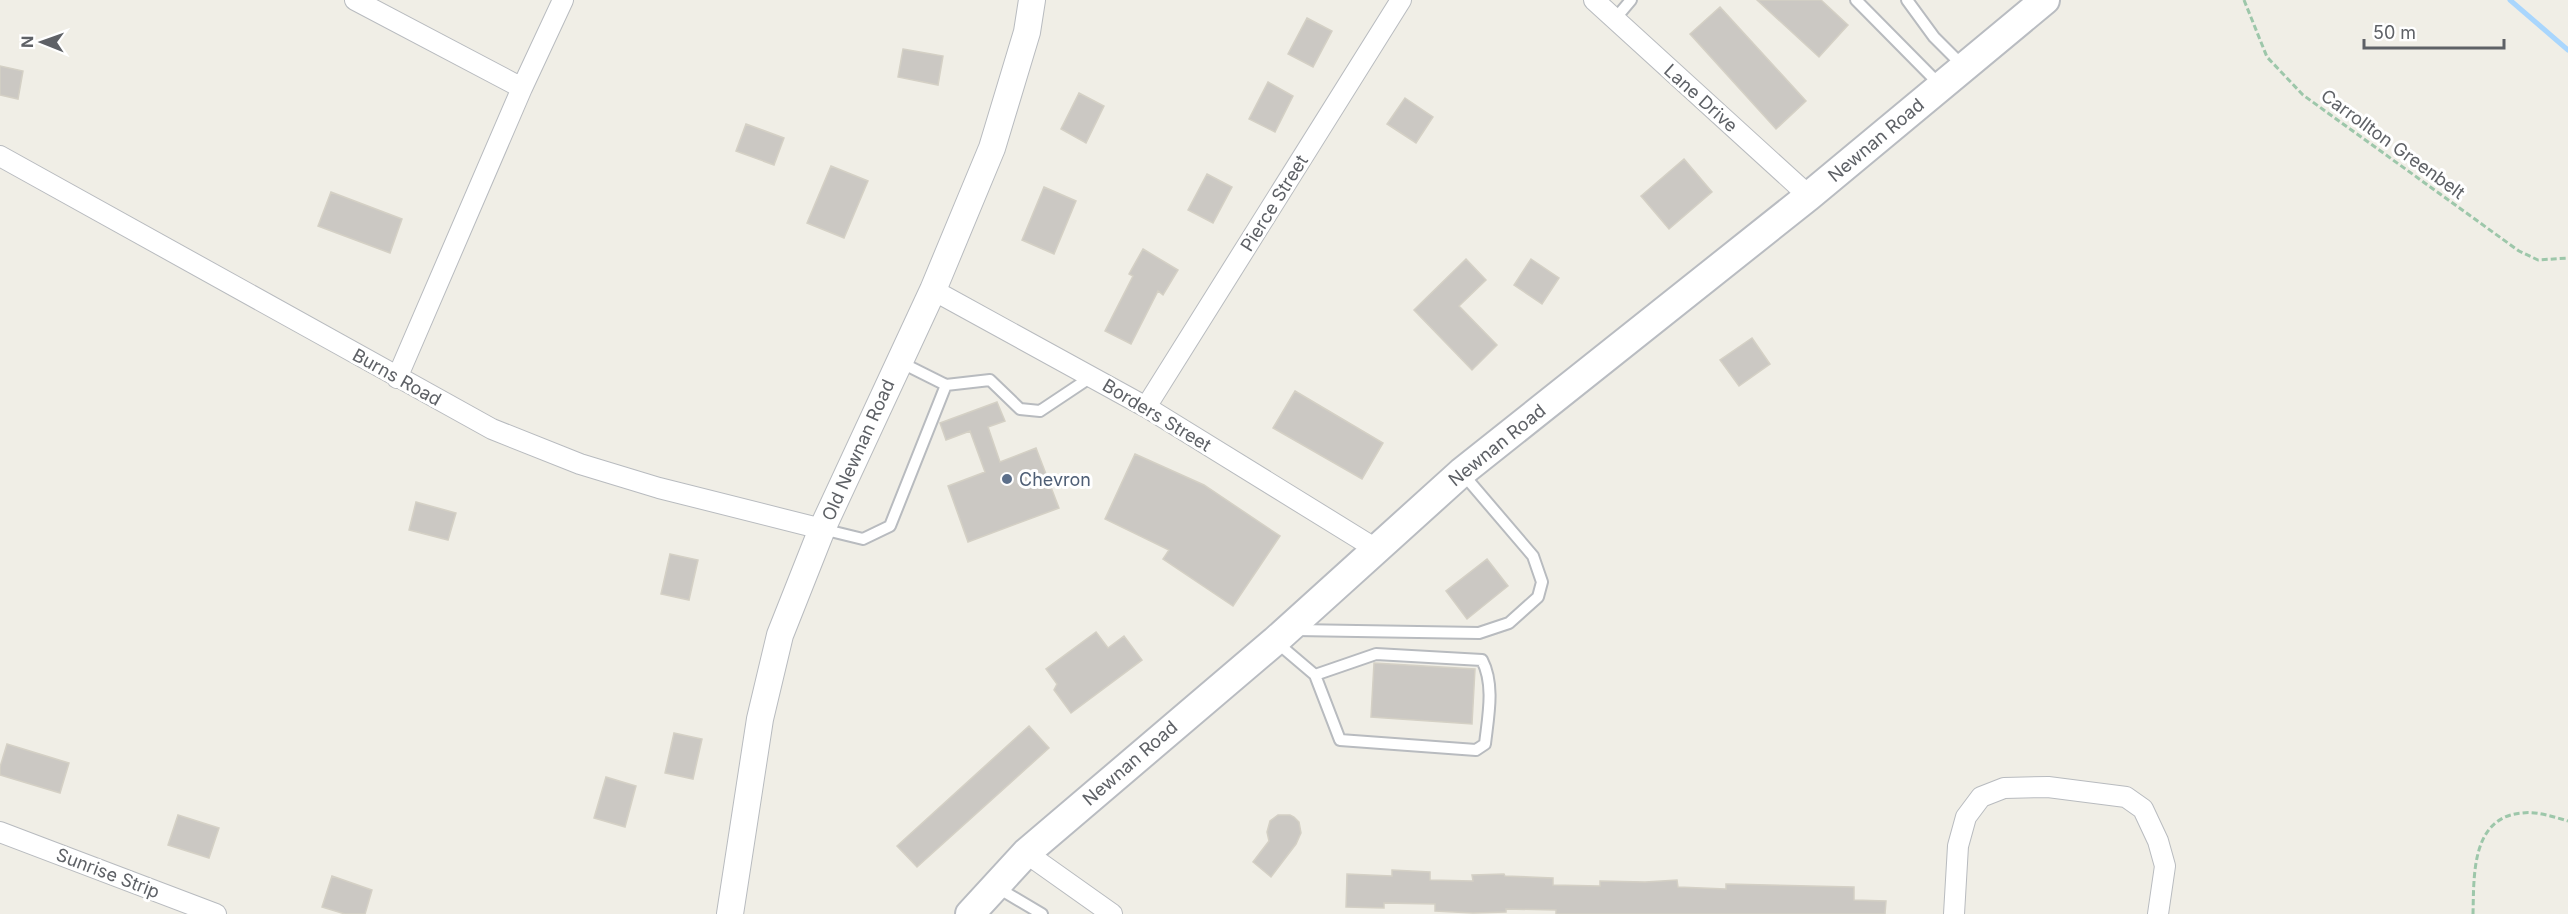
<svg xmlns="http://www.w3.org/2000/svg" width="2568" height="914" viewBox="0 0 2568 914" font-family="Inter,sans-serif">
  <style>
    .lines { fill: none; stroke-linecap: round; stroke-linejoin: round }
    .stream { stroke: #a9d6fd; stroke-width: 5 }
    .building { fill: #cbc8c3; stroke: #d4d0c5; stroke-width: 1.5 }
    .service-casing { stroke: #b8bbbf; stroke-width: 14 }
    .minor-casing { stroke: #b8bbbf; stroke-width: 22 }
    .tertiary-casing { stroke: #b8bbbf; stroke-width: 28 }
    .secondary-casing { stroke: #b9bcc1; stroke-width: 32 }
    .path { stroke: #9dc7aa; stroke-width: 3; stroke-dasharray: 6 3; stroke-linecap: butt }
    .service { stroke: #fff; stroke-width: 10 }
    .minor { stroke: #fff; stroke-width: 20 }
    .tertiary { stroke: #fff; stroke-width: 26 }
    .secondary { stroke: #fff; stroke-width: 28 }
    .service-dot { fill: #5c6f8a; stroke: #fff; stroke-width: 2 }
    .labels { text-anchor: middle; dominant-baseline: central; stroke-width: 6; stroke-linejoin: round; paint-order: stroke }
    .street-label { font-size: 18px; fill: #5e6166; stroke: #fff }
    .service-label { font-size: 18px; fill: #4e5e75; stroke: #fff; text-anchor: start }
  </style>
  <rect width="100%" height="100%" fill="#f0eee6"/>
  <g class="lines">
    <!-- stream -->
    <path class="stream" d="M2510,0L2568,50"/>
  </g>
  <!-- building -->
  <path class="building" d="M1757,0H1821L1848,25L1819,57Z
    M1720,7L1806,101L1776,129L1690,34Z
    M1307,18L1332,31L1313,67L1288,54Z
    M903,49L943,56L938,85L898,77Z
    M0,66L23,71L18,99L0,95Z
    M1268,82L1293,96L1275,132L1249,119Z
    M1079,93L1104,106L1086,143L1061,129Z
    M1405,98L1433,117L1416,143L1387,124Z
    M746,124L784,138L774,165L736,151Z
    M1684,159L1712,192L1669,229L1641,196Z
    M831,166L868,181L844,238L807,223Z
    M1207,174L1232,187L1213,223L1188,210Z
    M1044,187L1076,201L1054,254L1022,240Z
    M331,192L402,219L390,253L318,226Z
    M1143,249L1178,270L1163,295L1158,291L1131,344L1105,331L1133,276L1129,274Z
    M1466,259L1486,280L1459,306L1497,345L1472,370L1414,310Z
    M1531,259L1559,278L1542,304L1514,285Z
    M1752,338L1770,364L1739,386L1720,360Z
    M1295,391L1383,443L1362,479L1273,428Z
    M997,402L1005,421L988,427L1000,462L1036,448L1059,508L968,542L948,486L985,472L970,431L946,440L940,423Z
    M1135,454L1204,485L1280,536L1233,606L1163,559L1169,550L1105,519Z
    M416,502L456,513L448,540L409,530Z
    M670,554L698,560L689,600L661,594Z
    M1487,559L1508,586L1467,619L1446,591Z
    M1096,632L1108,648L1124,636L1142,660L1071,713L1054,690L1057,684L1046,669Z
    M1374,663L1475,669L1472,724L1371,717Z
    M1029,726L1049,748L917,867L897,846Z
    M674,733L702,739L693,779L665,773Z
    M7,744L69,763L60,793L0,775V767Z
    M606,777L636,786L625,827L594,818Z
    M178,815L219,828L209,858L168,845Z
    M1278,815H1290L1294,817L1299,822L1301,833L1296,844L1271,877L1253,862L1269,841L1267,832L1270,821Z
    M1392,870L1430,872V880L1473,881L1472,875L1504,874L1505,876L1553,878V885L1600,886V881L1645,882L1677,880L1678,887L1726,889V884L1854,887V900L1886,901L1885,914H1556V910L1506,909V912L1473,913L1435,911V904L1384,903V908L1346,907L1347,874L1392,876Z
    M332,876L372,890L365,914H345L322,907Z"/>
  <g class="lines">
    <!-- service casing -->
    <g class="service-casing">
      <path id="service" d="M1856,0L1941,86
        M1907,0L1934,37L1964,67
        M1615,19L1631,0
        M900,362L946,385L990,380L1020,409L1040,411L1091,377
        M822,529L863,539L890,526L946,385
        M1296,630L1479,633L1509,623L1538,597L1542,582L1533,556L1463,474
        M1275,641L1315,675L1340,740L1476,750L1485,744C1488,717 1495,685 1482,660L1376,654L1315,675
        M998,888L1042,914"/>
    </g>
    <!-- minor casing -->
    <g class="minor-casing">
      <path id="minor" d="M355,0L522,88
        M1594,0L1809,196
        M0,156L492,429L580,464L659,488L822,529
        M933,290L1146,407L1376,549
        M397,378L522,88L563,0
        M1146,407L1401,0
        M0,832L216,914
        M1026,853L1112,914
        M1954,914L1958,846L1966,817L1981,797L2004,788L2048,787L2126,797L2143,809L2158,841L2165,866L2158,914"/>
    </g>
    <!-- tertiary casing -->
    <g class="tertiary-casing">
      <path id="tertiary" d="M730,914L760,719L780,635L822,529L933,290L992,148L1027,32L1032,0"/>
    </g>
    <!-- secondary casing -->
    <g class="secondary-casing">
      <path id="secondary" d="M970,914L1026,853L1275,641L1462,472L1809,196L2045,0"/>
    </g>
    <!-- path -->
    <path class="path" d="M2244,0L2267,57L2303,95L2519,251L2538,260L2568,258
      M2473,914C2474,876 2471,817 2522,813C2537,811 2554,817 2568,821"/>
    <!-- service -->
    <use href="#service" class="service"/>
    <!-- minor -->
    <use href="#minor" class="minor"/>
    <!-- tertiary -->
    <use href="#tertiary" class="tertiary"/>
    <!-- secondary -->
    <use href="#secondary" class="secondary"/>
  </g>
  <!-- markers -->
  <circle class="service-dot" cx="1007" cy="479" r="6"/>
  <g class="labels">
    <!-- street labels -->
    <g class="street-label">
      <text transform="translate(1701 98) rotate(42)">Lane Drive</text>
      <text transform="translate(1876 140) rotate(-40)">Newnan Road</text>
      <text transform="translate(2393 144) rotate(36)">Carrollton Greenbelt</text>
      <text transform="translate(1274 203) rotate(-58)">Pierce Street</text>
      <text transform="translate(397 377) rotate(29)">Burns Road</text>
      <text transform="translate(1157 415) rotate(31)">Borders Street</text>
      <text transform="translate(1497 445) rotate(-39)">Newnan Road</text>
      <text transform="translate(858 450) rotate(-66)">Old Newnan Road</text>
      <text transform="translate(1130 763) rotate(-41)">Newnan Road</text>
      <text transform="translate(108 873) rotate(21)">Sunrise Strip</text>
    </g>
    <!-- service labels -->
    <g class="service-label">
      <text x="1019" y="479">Chevron</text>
    </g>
  </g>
  <!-- north arrow -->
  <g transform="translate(42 42) rotate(271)" stroke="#ffffff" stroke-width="4.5" paint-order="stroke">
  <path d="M0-4.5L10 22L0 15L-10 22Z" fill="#5e6166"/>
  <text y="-9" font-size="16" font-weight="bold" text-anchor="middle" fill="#5e6166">N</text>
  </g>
  <!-- scale -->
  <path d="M2364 39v9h140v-9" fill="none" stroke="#5e6166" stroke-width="3"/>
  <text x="2373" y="39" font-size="18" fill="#5e6166" stroke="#ffffff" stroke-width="4.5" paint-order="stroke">50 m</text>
</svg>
